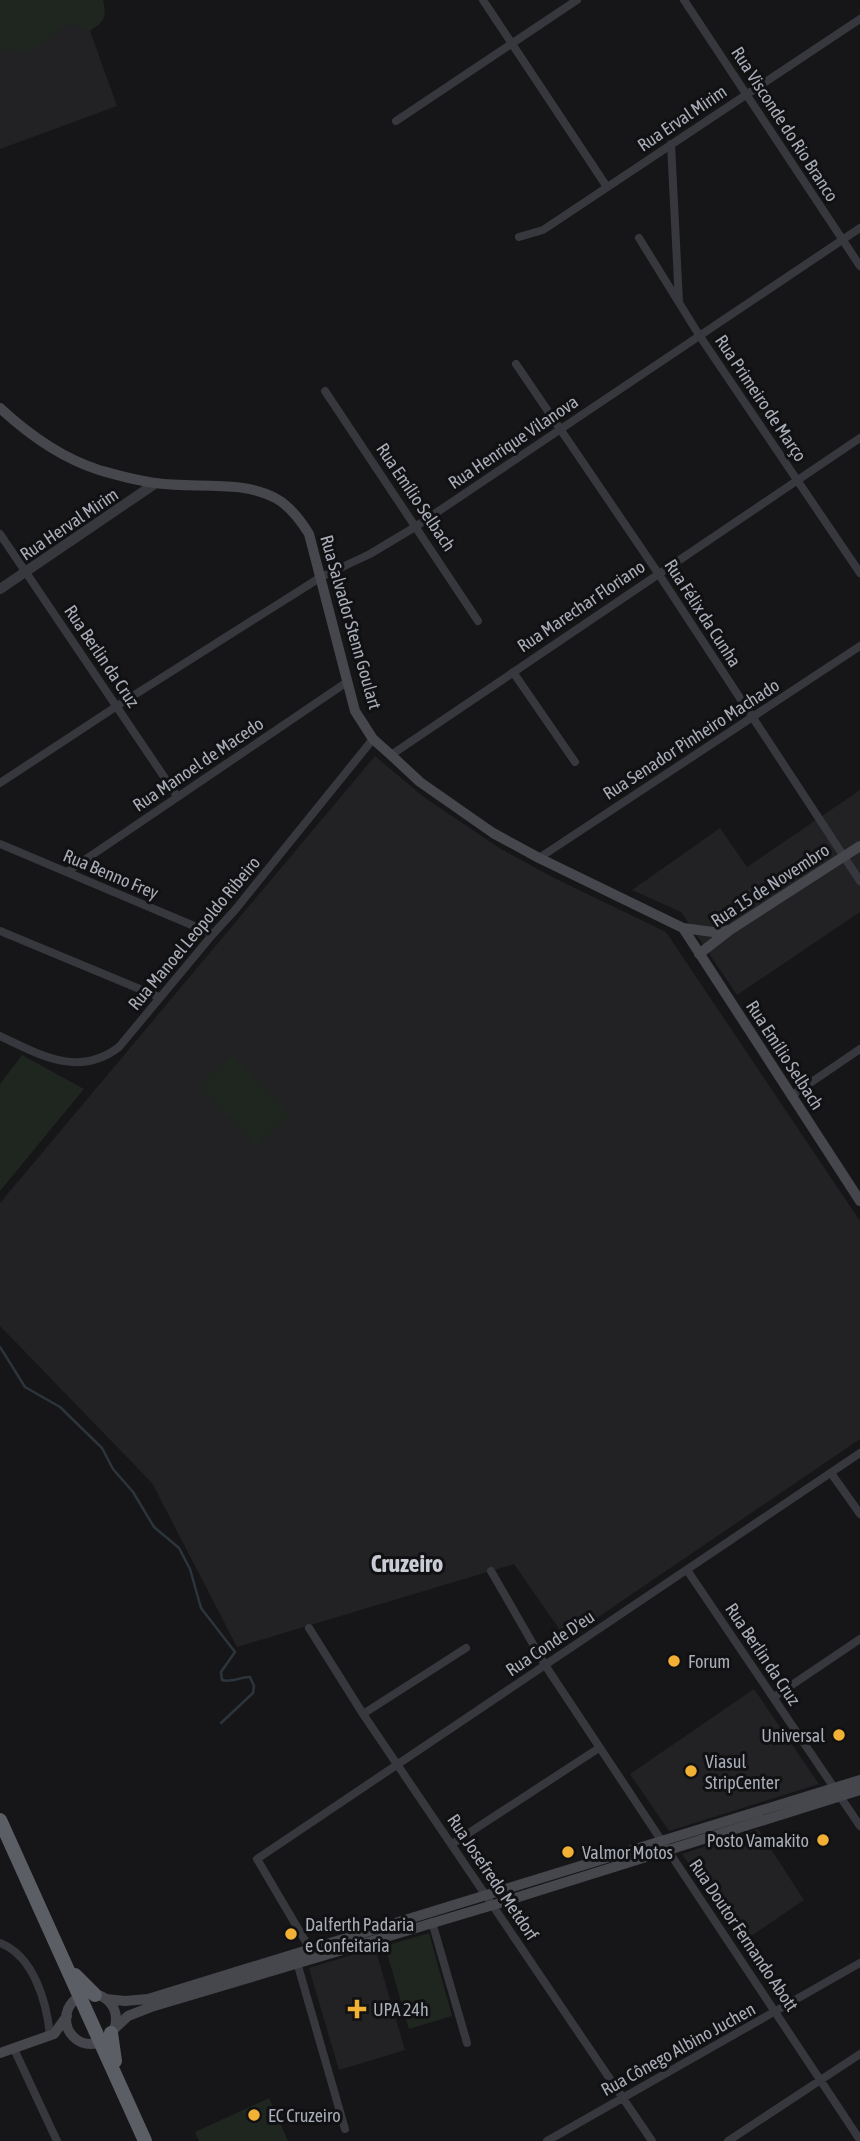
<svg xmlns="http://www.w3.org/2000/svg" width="860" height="2141" viewBox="0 0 860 2141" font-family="'Asap Condensed',sans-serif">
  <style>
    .built { fill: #222225 }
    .green { fill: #1e261f }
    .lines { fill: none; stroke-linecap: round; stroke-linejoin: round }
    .stream { stroke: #2c353c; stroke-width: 2.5 }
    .minor { stroke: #37383d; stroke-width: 8 }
    .tertiary { stroke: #37383d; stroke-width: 10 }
    .secondary { stroke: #45474d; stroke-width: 10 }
    .trunk { stroke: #5b5e65; stroke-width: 14 }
    .poi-dot { fill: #f2b134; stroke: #111113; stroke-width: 2.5 }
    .labels { text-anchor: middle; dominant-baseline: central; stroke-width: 6; stroke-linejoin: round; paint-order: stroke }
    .street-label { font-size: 18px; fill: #a8adb8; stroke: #111113 }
    .poi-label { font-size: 18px; fill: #a8adb8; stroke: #111113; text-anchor: start }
    .district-label { font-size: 24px; font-weight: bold; fill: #c9ccd4; stroke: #111113 }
  </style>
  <rect width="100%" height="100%" fill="#161618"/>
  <!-- built -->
  <path class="built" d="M0,0H79L117,106L0,149Z
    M375,756L425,798L501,849L552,877L666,932L860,1221V1439L566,1639L514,1564L237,1647L152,1483L0,1326V1203Z
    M860,790V912L737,995L681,912L632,890L720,828L747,867Z
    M754,1689L819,1784L669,1831L630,1774Z
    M758,1829L804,1900L741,1943L682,1854Z
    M375,1948L405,2050L339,2070L309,1968Z"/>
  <!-- green -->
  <path class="green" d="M0,0H103C107,17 105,22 89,31L68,23L30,53L18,50L0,51Z
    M232,1054L290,1114L257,1146L199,1086Z
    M22,1055L84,1089L0,1191V1084Z
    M429,1933L452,2016L409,2029L385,1946Z
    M269,2098L288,2141H199L195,2132Z"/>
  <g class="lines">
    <!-- stream -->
    <path class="stream" d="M0,1347L25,1387L60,1407L102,1448L113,1469L133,1492L154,1527L179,1548L190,1569L201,1608L235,1652L221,1672L222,1680C231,1683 240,1677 250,1677L254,1686L253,1693L221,1723"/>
    <!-- minor -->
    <path class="minor" d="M483,0L607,187
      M684,0L860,266
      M396,121L577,0
      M671,144L679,302
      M519,237L543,230L860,19
      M639,238L699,335L860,573
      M516,364L658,573L860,881
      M325,391L478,621
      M0,534L177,796
      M513,672L575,762
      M391,755L860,438
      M0,783L117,706L321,577L370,554L415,527L860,228
      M0,844L213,934
      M539,858L860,646
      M67,872L347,682
      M0,931L159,997
      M0,1036C40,1055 79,1078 119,1047L213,934L235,910L373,739
      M791,1096L860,1049
      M831,1473L860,1514
      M687,1570L860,1826
      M491,1571L545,1665L860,2140
      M309,1628L363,1714L652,2141
      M774,1697L860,1639
      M363,1714L466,1648
      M452,1844L599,1748
      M432,1922L467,2043
      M0,1943C34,1956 47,2003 50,2036
      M313,1954L257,1859L860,1453
      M296,1959L345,2129
      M14,2049L57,2141
      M547,2141L860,1963
      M728,2141L860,2054"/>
    <!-- tertiary -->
    <path class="tertiary" d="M0,589L156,483"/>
    <!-- secondary -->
    <path class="secondary" d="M0,408C28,434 61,458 99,470C117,475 137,481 156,483C194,489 242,479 277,499C291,507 301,521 309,534L355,711L373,739L391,755L420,782L493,833L539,858L683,928L713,932L730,930
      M683,928L860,1201
      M699,954L730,930L860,846
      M66 2019a25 25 0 1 1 50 0a25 25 0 1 1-50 0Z
      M106,1999L125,2001L148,1999L860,1780
      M114,2029L128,2016L151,2007L493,1905L860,1790
      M0,2053L54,2034L67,2016"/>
    <!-- trunk -->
    <path class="trunk" d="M0,1820L145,2141
      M75,1975L95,1995
      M111,2033L115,2061"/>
  </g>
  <!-- markers -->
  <g class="poi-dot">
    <circle cx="674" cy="1661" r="7"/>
    <circle cx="839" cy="1735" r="7"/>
    <circle cx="691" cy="1771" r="7"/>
    <circle cx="823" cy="1840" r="7"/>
    <circle cx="568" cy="1852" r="7"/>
    <circle cx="291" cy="1934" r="7"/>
    <path d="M353.5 1998.5h7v7h7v7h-7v7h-7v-7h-7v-7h7z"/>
    <circle cx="254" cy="2115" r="7"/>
  </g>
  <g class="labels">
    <!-- street labels -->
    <g class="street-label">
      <text transform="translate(682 118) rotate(-34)">Rua Erval Mirim</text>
      <text transform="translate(785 124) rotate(57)">Rua Visconde do Rio Branco</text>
      <text transform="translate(761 398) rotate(56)">Rua Primeiro de Março</text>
      <text transform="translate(513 442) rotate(-34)">Rua Henrique Vilanova</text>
      <text transform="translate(416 497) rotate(56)">Rua Emílio Selbach</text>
      <text transform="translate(69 524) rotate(-34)">Rua Herval Mirim</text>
      <text transform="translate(581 606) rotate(-34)">Rua Marechar Floriano</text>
      <text transform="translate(703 613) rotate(57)">Rua Félix da Cunha</text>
      <text transform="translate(351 622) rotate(74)">Rua Salvador Stenn Goulart</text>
      <text transform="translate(102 656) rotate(56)">Rua Berlin da Cruz</text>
      <text transform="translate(691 739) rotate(-33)">Rua Senador Pinheiro Machado</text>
      <text transform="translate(198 764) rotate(-34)">Rua Manoel de Macedo</text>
      <text transform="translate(111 874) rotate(23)">Rua Benno Frey</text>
      <text transform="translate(770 885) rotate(-33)">Rua 15 de Novembro</text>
      <text transform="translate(194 933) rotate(-50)">Rua Manoel Leopoldo Ribeiro</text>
      <text transform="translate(785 1055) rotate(57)">Rua Emílio Selbach</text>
      <text transform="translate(550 1643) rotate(-34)">Rua Conde D'eu</text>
      <text transform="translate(763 1654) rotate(56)">Rua Berlin da Cruz</text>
      <text transform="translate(493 1877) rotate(56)">Rua Josefredo Metdorf</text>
      <text transform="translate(744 1935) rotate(56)">Rua Doutor Fernando Abott</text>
      <text transform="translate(678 2049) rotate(-29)">Rua Cônego Albino Juchen</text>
    </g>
    <!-- poi labels -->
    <g class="poi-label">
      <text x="688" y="1661">Forum</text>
      <text x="825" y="1735" text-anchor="end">Universal</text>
      <text x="705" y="1761">Viasul<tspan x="705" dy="21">StripCenter</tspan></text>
      <text x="809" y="1840" text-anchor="end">Posto Vamakito</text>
      <text x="582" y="1852">Valmor Motos</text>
      <text x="305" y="1924">Dalferth Padaria<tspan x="305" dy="21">e Confeitaria</tspan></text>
      <text x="373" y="2009">UPA 24h</text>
      <text x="268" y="2115">EC Cruzeiro</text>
    </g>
    <!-- district labels -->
    <g class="district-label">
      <text x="407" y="1563">Cruzeiro</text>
    </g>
  </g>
</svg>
